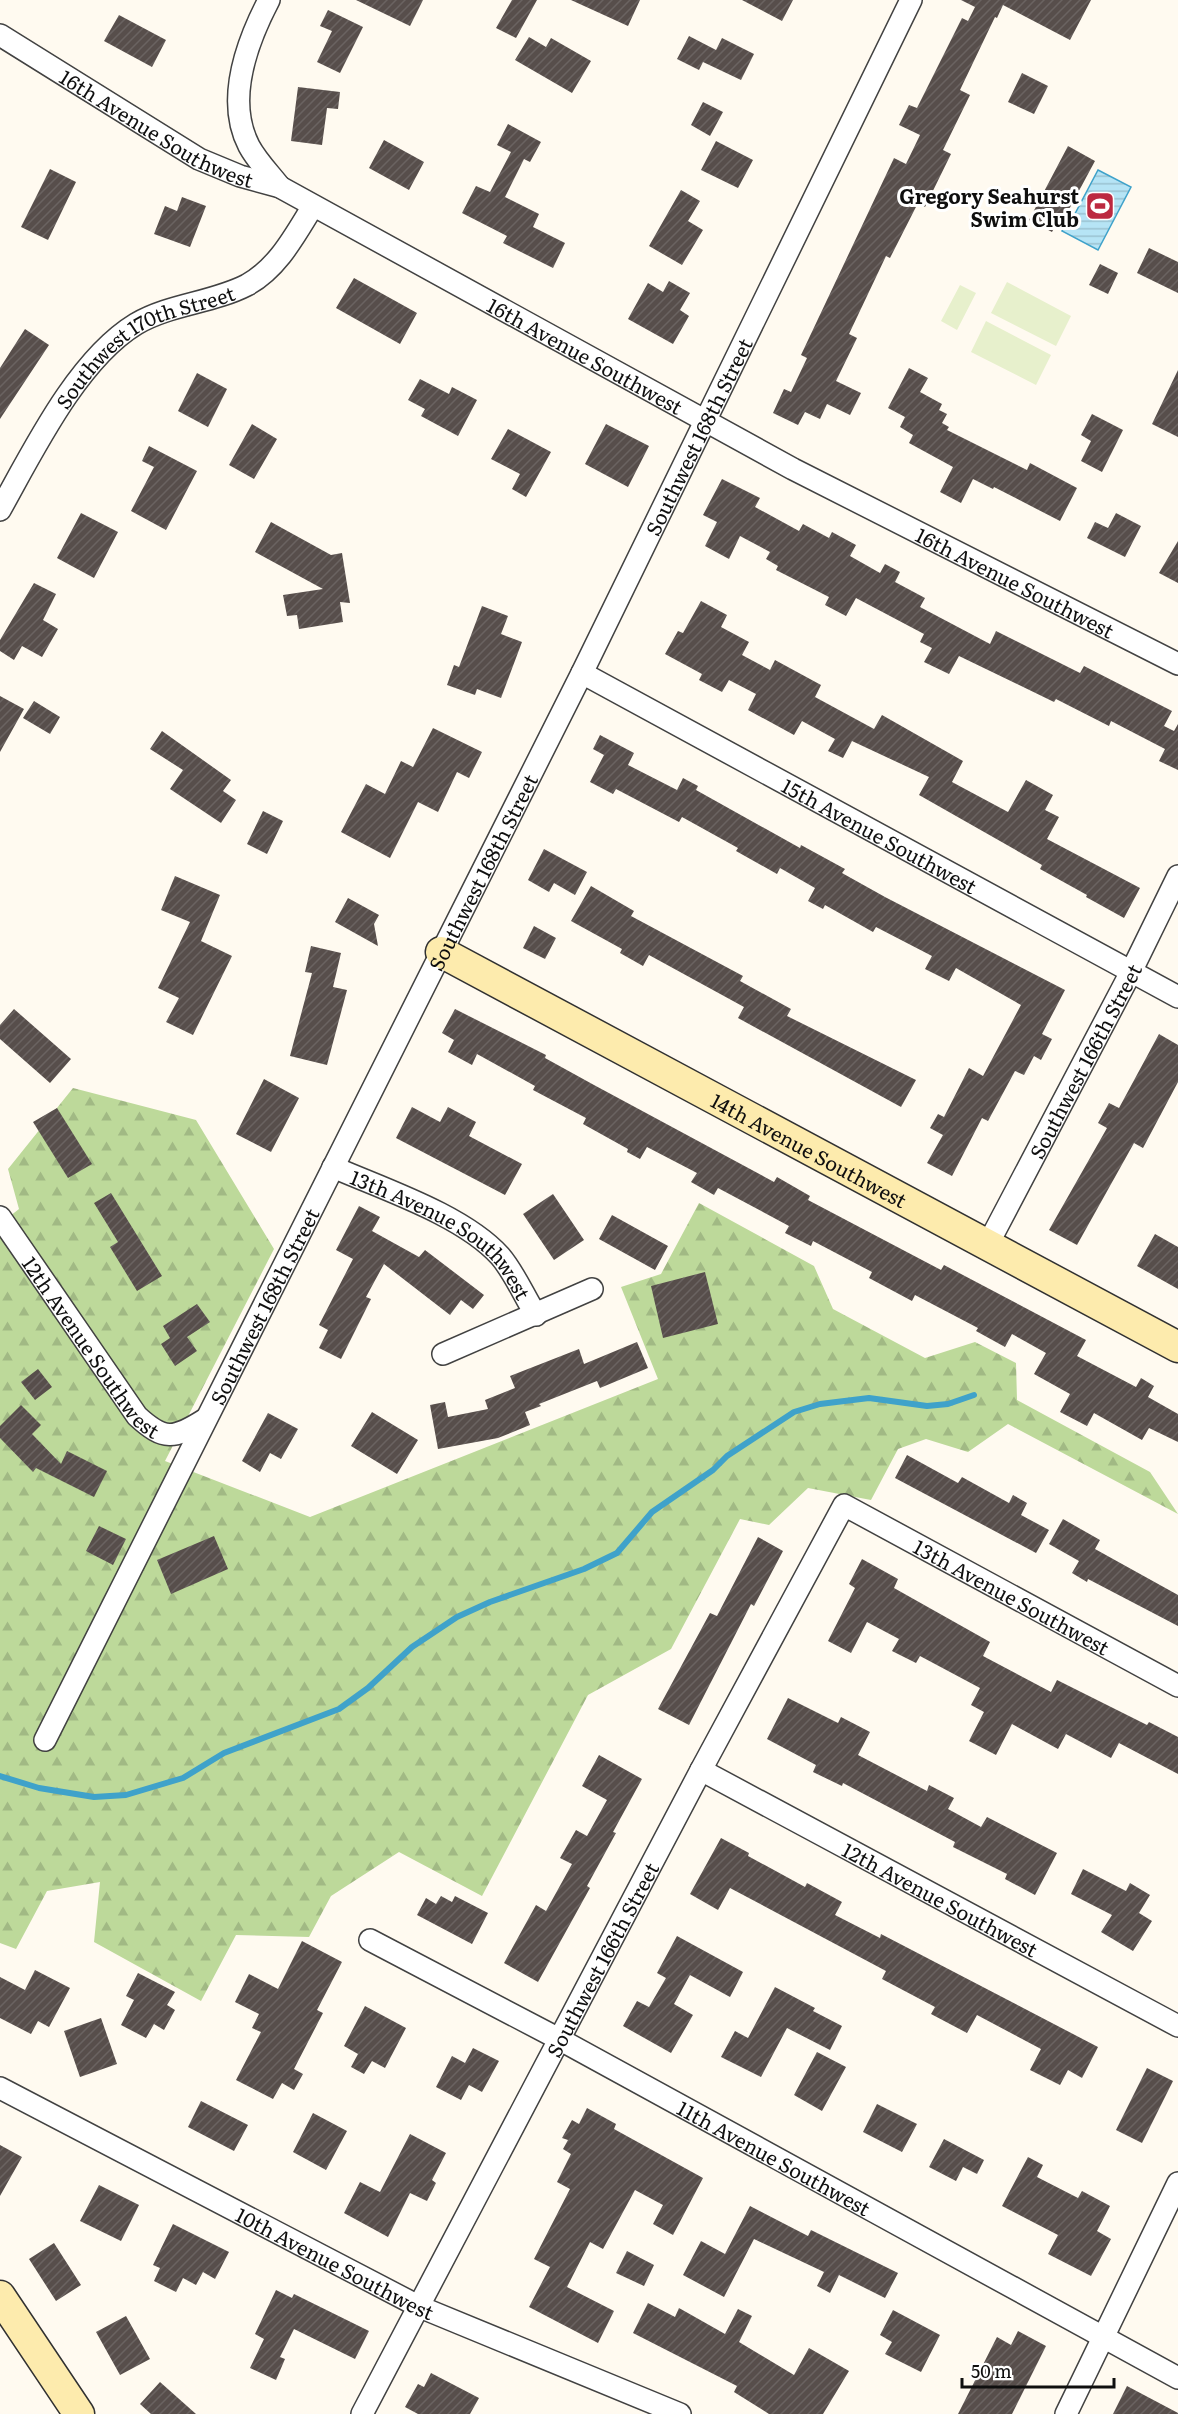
<svg xmlns="http://www.w3.org/2000/svg" width="1178" height="2414" viewBox="0 0 1178 2414" font-family="Literata,serif">
  <style>
    .forest { fill: url(#forest-firs) }
    .pitch { fill: #e7f0cc }
    .water { fill: url(#water-rules); stroke: #3fa2ca; stroke-width: 1.5 }
    .lines { fill: none; stroke-linecap: round; stroke-linejoin: round }
    .stream { stroke: #3fa2ca; stroke-width: 6 }
    .building { fill: url(#building-hatch) }
    .street-casing { stroke: #424242; stroke-width: 24 }
    .secondary-casing { stroke: #313131; stroke-width: 33 }
    .street { stroke: #fff; stroke-width: 21 }
    .secondary { stroke: #fdebad; stroke-width: 30 }
    .labels { text-anchor: middle; dominant-baseline: central; stroke-width: 6; stroke-linejoin: round; paint-order: stroke }
    .street-label { font-size: 20px; fill: #0f0f0f; stroke: #fff }
    .poi-label { font-size: 20px; font-weight: bold; fill: #0f0f0f; stroke: #fff; text-anchor: end }
  </style>
  <defs>
    <pattern id="forest-firs" width="22" height="20" patternUnits="userSpaceOnUse" patternTransform="scale(1.5)"><rect width="22" height="20" fill="#bdd99a"/><path d="M5 1l3.5 6h-7zM16 11l3.5 6h-7z" fill="#a1b984"/></pattern>
    <pattern id="water-rules" width="6" height="5" patternUnits="userSpaceOnUse" patternTransform="scale(1.5)"><rect width="6" height="5" fill="#b6e4f5"/><path d="M0 2.5h6" fill="none" stroke="#9bc2d1"/></pattern>
    <pattern id="building-hatch" width="6" height="6" patternUnits="userSpaceOnUse" patternTransform="scale(1.5)"><rect width="6" height="6" fill="#574e4b"/><path d="M-1 1l2-2M0 6l6-6M5 7l2-2" fill="none" stroke="#6a6361"/></pattern>
  </defs>
  <rect width="100%" height="100%" fill="#fffaf0"/>
  <!-- forest -->
  <path class="forest" d="M73,1088L196,1120L274,1249L165,1461L310,1517L658,1379L621,1287L661,1274L699,1203L814,1266L833,1309L925,1358L975,1342L1016,1363L1017,1400L1150,1472L1178,1514L1008,1424L968,1452L926,1439L898,1449L871,1500L808,1488L769,1525L740,1519L671,1649L588,1695L482,1896L399,1852L331,1896L309,1937L236,1935L201,2001L94,1942L100,1882L47,1891L16,1949L0,1943V1224L19,1209L8,1169Z"/>
  <!-- pitch -->
  <path class="pitch" d="M1007,282L1071,316L1056,346L991,313Z
    M960,285L976,293L957,330L941,321Z
    M986,321L1051,355L1036,385L971,352Z"/>
  <!-- water -->
  <path class="water" d="M1098,170L1131,187L1098,250L1062,231L1066,224L1069,225Z"/>
  <g class="lines">
    <!-- stream -->
    <path class="stream" d="M0,1776L39,1788L94,1797L126,1795L183,1778L224,1753L339,1709L368,1688L412,1647L457,1617L490,1602L584,1569L617,1553L652,1512L713,1470L727,1456L794,1412L820,1404L869,1398L927,1406L948,1404L974,1395"/>
  </g>
  <!-- building -->
  <path class="building" d="M356,0H423L410,26Z
    M512,0H537L516,38L496,28Z
    M571,0H640L628,26Z
    M742,0H793L782,21Z
    M961,0H1091L1070,40L1003,5L997,18L995,17L960,90L970,95L943,150L951,154L925,207L918,203L890,258L886,256L849,334L857,338L836,381L861,393L850,415L827,404L820,419L805,412L798,425L773,413L784,389L791,392L807,358L801,355L894,158L906,164L920,135L899,125L909,105L917,108L962,18L968,21L975,7Z
    M328,10L363,27L340,73L317,62L332,31L320,26Z
    M119,15L166,40L152,67L104,41Z
    M689,36L716,50L722,38L754,54L741,80L703,62L699,70L677,59Z
    M529,37L546,47L551,38L591,61L572,93L515,60Z
    M1022,73L1048,86L1034,114L1008,102Z
    M298,87L340,92L338,109L327,108L322,145L291,141Z
    M703,102L723,112L710,136L691,125Z
    M508,124L541,142L530,162L524,159L505,197L539,214L533,227L565,243L553,268L503,243L507,236L462,213L476,186L490,192L511,152L497,145Z
    M384,140L424,162L409,190L369,168Z
    M716,141L753,160L738,188L701,170Z
    M1068,146L1095,161L1059,228L1055,226L1052,232L1029,220Z
    M50,169L76,182L48,240L21,227Z
    M681,190L700,201L688,221L703,230L682,265L649,246Z
    M182,197L206,206L190,247L154,234L165,206L177,211Z
    M1149,248L1178,262V293L1137,273Z
    M1100,264L1118,273L1108,294L1089,285Z
    M354,278L417,313L400,344L336,308Z
    M669,281L690,293L680,310L689,316L673,344L628,319L648,283L663,292Z
    M25,329L49,345L0,419V368Z
    M909,368L928,378L920,392L942,404L939,410L947,414L942,423L949,427L947,430L1027,470L1030,463L1077,488L1060,521L994,487L993,489L973,479L961,503L940,492L953,467L909,443L913,435L900,427L905,417L888,408Z
    M1178,370V437L1152,424Z
    M197,373L227,389L208,427L178,411Z
    M420,379L449,394L452,387L477,400L458,436L421,416L425,409L408,400Z
    M1092,414L1123,430L1102,472L1081,461L1091,441L1081,435Z
    M252,424L277,439L254,479L229,465Z
    M606,424L649,446L628,487L585,464Z
    M508,429L551,452L526,497L512,489L520,474L491,459Z
    M149,446L197,471L166,530L131,511L154,467L142,461Z
    M722,479L760,498L755,507L799,531L803,524L829,538L832,532L856,545L850,556L880,573L885,564L900,572L895,582L925,598L920,607L990,644L996,631L1080,673L1084,666L1172,711L1164,726L1174,731L1178,724V770L1159,761L1165,749L1111,721L1109,726L1056,699L1054,702L959,656L949,674L924,662L932,648L920,642L924,634L856,598L846,616L825,605L829,597L776,570L778,566L766,559L770,552L740,536L729,559L705,546L717,522L703,515Z
    M81,513L118,532L94,578L57,558Z
    M1116,513L1141,526L1125,557L1087,538L1095,522L1108,528Z
    M271,522L331,555L342,553L350,603L340,602L343,622L299,629L297,615L287,616L283,595L323,589L255,552Z
    M1178,541V583L1159,573Z
    M34,583L56,594L43,620L58,629L42,657L22,646L14,660L0,651V640Z
    M701,601L727,615L721,627L749,642L742,655L770,670L775,660L821,685L815,697L874,729L882,715L963,761L952,782L1008,812L1026,780L1053,795L1045,810L1059,817L1047,839L1140,888L1124,918L1086,897L1087,895L1040,869L1042,865L919,795L929,777L852,741L843,758L828,751L835,739L802,721L794,735L748,710L756,694L729,680L722,692L699,680L702,674L665,654L678,631L683,633Z
    M482,606L508,616L501,634L522,642L501,698L477,689L475,695L447,685L454,665L459,667Z
    M0,696L24,709L0,752Z
    M34,701L60,717L50,734L23,718Z
    M433,728L482,752L469,778L457,772L438,812L418,802L390,858L341,832L366,784L385,794L401,761L413,767Z
    M162,731L231,780L223,791L236,800L221,823L170,789L183,770L150,749Z
    M600,735L634,753L628,765L677,790L683,778L698,786L696,790L800,848L801,845L845,869L842,873L885,897L1065,990L1042,1034L1052,1039L1041,1060L1034,1056L1024,1075L1015,1071L988,1121L982,1118L952,1176L927,1163L943,1135L930,1128L938,1114L944,1117L969,1068L983,1076L1021,1005L956,968L949,981L925,969L932,956L876,927L873,932L825,905L823,909L808,901L815,888L780,868L777,874L736,851L738,848L682,817L679,822L616,789L613,794L590,782L604,755L593,749Z
    M263,811L283,821L267,854L247,844Z
    M544,849L587,872L575,895L554,883L549,892L528,880Z
    M175,876L220,895L201,941L232,956L193,1035L166,1022L179,998L158,988L190,922L161,910Z
    M591,886L634,911L631,916L743,976L740,981L791,1009L787,1016L916,1080L901,1107L738,1018L744,1007L649,955L643,966L620,953L622,949L571,921Z
    M348,898L379,915L374,924L378,946L335,922Z
    M534,926L556,938L545,959L523,948Z
    M311,946L341,953L333,987L347,990L327,1065L290,1056L312,973L305,972Z
    M14,1009L71,1059L50,1083L0,1039V1025Z
    M455,1009L546,1055L545,1058L594,1085L774,1182L777,1177L810,1196L808,1200L941,1270L944,1265L1086,1340L1077,1356L1136,1387L1141,1378L1154,1386L1148,1397L1178,1414V1442L1149,1428L1142,1440L1094,1413L1087,1426L1060,1412L1070,1394L1034,1374L1046,1353L1012,1334L1005,1347L976,1331L978,1328L915,1295L912,1301L869,1278L872,1272L813,1241L811,1246L785,1233L789,1226L718,1188L714,1195L691,1182L697,1173L647,1147L640,1159L627,1152L628,1149L583,1124L586,1118L533,1090L535,1086L477,1054L472,1065L448,1052L454,1040L442,1033Z
    M1159,1034L1178,1045V1082L1143,1148L1134,1143L1077,1245L1049,1230L1107,1128L1098,1123L1109,1103L1119,1108Z
    M264,1079L299,1098L271,1152L236,1134Z
    M412,1107L440,1122L448,1107L476,1122L469,1136L522,1164L505,1195L396,1138Z
    M57,1108L92,1164L68,1178L33,1122Z
    M111,1193L162,1276L137,1291L110,1247L118,1242L94,1203Z
    M553,1194L584,1240L554,1260L523,1214Z
    M359,1206L380,1217L372,1231L419,1257L425,1250L484,1295L473,1309L461,1300L450,1315L384,1264L366,1297L371,1299L341,1359L319,1348L328,1330L319,1325L353,1259L336,1250Z
    M612,1215L668,1246L655,1270L599,1239Z
    M1155,1234L1178,1247V1289L1137,1266Z
    M705,1272L718,1324L663,1338L651,1286Z
    M197,1304L210,1322L187,1337L197,1351L175,1366L161,1344L170,1338L163,1326Z
    M637,1342L648,1368L600,1388L597,1381L539,1404L541,1406L525,1412L530,1425L498,1438L438,1449L430,1405L445,1402L448,1417L488,1409L485,1400L515,1388L510,1376L579,1349L584,1364Z
    M38,1369L52,1387L35,1400L21,1382Z
    M21,1405L41,1425L32,1434L61,1464L67,1451L107,1471L94,1497L36,1468L33,1472L0,1438V1426Z
    M372,1412L418,1440L397,1474L351,1446Z
    M268,1413L298,1429L281,1459L270,1453L260,1472L242,1461Z
    M907,1455L958,1483L962,1477L1009,1503L1013,1495L1027,1503L1021,1515L1049,1530L1036,1553L895,1478Z
    M1063,1519L1100,1540L1095,1549L1178,1595V1626L1088,1579L1087,1582L1072,1573L1079,1561L1049,1544Z
    M99,1526L126,1539L113,1565L86,1551Z
    M214,1536L228,1569L171,1594L157,1560Z
    M758,1537L783,1551L754,1606L751,1604L689,1725L658,1709L710,1613L717,1616Z
    M862,1559L898,1579L894,1588L990,1642L983,1656L1051,1692L1057,1680L1147,1725L1149,1722L1178,1737V1774L1119,1743L1111,1758L1066,1734L1058,1749L1012,1724L996,1755L969,1741L984,1712L971,1705L980,1688L920,1656L916,1663L892,1651L899,1639L867,1622L851,1653L828,1641L855,1588L849,1584Z
    M788,1698L838,1723L841,1717L870,1732L858,1755L927,1791L929,1785L954,1798L948,1809L981,1827L987,1817L1057,1853L1035,1895L1005,1879L1007,1874L953,1847L955,1842L843,1783L842,1786L813,1772L816,1765L767,1739Z
    M599,1755L642,1779L613,1832L616,1833L587,1886L590,1888L538,1982L504,1963L536,1905L546,1911L572,1864L560,1858L576,1830L587,1836L607,1800L582,1786Z
    M721,1838L749,1853L748,1856L805,1887L807,1883L842,1902L835,1915L880,1938L881,1934L1098,2047L1082,2078L1068,2070L1060,2085L1030,2070L1041,2049L977,2015L967,2033L931,2014L935,2007L882,1979L886,1971L730,1888L718,1910L690,1894Z
    M1083,1869L1126,1891L1130,1883L1150,1895L1139,1913L1152,1921L1133,1951L1101,1932L1112,1915L1071,1894Z
    M441,1896L452,1902L455,1896L488,1913L472,1944L417,1915L426,1898L436,1904Z
    M677,1936L743,1972L730,1997L690,1975L674,2004L693,2015L671,2053L623,2026L637,2001L649,2007L666,1978L657,1973Z
    M302,1941L342,1962L317,2010L323,2013L294,2069L303,2074L294,2090L282,2083L273,2099L236,2080L261,2032L252,2028L259,2014L235,2002L249,1974L278,1989Z
    M35,1970L70,1988L49,2027L38,2021L31,2034L0,2018V1977L25,1990Z
    M138,1973L175,1992L167,2005L175,2010L164,2030L154,2024L146,2038L121,2025L134,2000L126,1996Z
    M775,1987L815,2008L813,2011L842,2026L830,2050L787,2028L761,2077L721,2057L735,2031L748,2038Z
    M365,2006L406,2028L385,2068L372,2061L364,2074L351,2067L358,2054L344,2046Z
    M101,2018L117,2064L80,2077L64,2031Z
    M473,2048L499,2061L482,2092L469,2085L461,2100L436,2087L452,2056L465,2063Z
    M817,2052L846,2067L822,2111L794,2095Z
    M1147,2068L1173,2081L1142,2143L1116,2130Z
    M201,2101L248,2125L234,2151L188,2127Z
    M877,2104L917,2124L902,2152L863,2132Z
    M587,2108L616,2124L614,2129L703,2178L673,2235L653,2224L663,2205L635,2190L603,2249L590,2242L567,2287L614,2311L598,2343L529,2307L550,2267L534,2259L570,2189L557,2182L571,2154L563,2149L568,2140L562,2138L572,2120L579,2124Z
    M313,2113L347,2131L326,2170L293,2152Z
    M410,2134L446,2153L432,2180L436,2183L427,2201L410,2193L388,2237L344,2213L360,2182L380,2192Z
    M944,2139L984,2160L977,2174L963,2167L956,2181L929,2167Z
    M0,2145L22,2157L0,2196Z
    M1028,2157L1043,2165L1037,2177L1078,2198L1082,2191L1110,2206L1097,2231L1111,2239L1091,2276L1048,2254L1058,2235L1002,2206Z
    M99,2185L139,2205L121,2241L80,2221Z
    M750,2206L808,2236L811,2230L898,2273L885,2298L839,2275L830,2293L817,2286L824,2272L754,2239L724,2297L683,2275L701,2241L725,2254Z
    M173,2224L229,2252L215,2279L203,2272L196,2285L183,2278L176,2292L154,2281L160,2268L153,2265Z
    M54,2243L81,2285L56,2301L29,2259Z
    M627,2251L654,2265L644,2286L616,2273Z
    M276,2290L292,2298L294,2294L369,2331L355,2359L294,2329L280,2357L285,2359L276,2380L250,2368L264,2339L255,2334Z
    M648,2303L675,2317L679,2308L725,2334L738,2309L752,2316L739,2342L794,2375L809,2348L849,2371L823,2414H769L734,2392L737,2386L633,2333Z
    M893,2310L940,2335L921,2372L885,2354L892,2342L880,2335Z
    M126,2316L150,2359L120,2375L96,2332Z
    M1018,2331L1046,2346L1012,2414H958L997,2337L1011,2345Z
    M431,2373L479,2398L470,2414H418L405,2407L418,2384L424,2387Z
    M160,2382L196,2414H151L140,2404Z
    M1127,2386L1178,2413V2414H1113Z"/>
  <g class="lines">
    <!-- street casing -->
    <g class="street-casing">
      <g id="street">
        <path d="M269,0C247,42 225,100 249,146C257,161 270,174 280,187"/>
        <path id="s1" d="M0,35L199,159L240,176L280,187L793,469L1178,664"/>
        <path id="s2" d="M0,510C33,451 77,360 136,324C170,304 212,303 247,285C278,268 295,235 313,206"/>
        <path id="s3" d="M582,673L1178,997"/>
        <path id="s4" d="M333,1167C383,1189 463,1215 500,1256C514,1272 524,1296 536,1315"/>
        <path id="s5" d="M0,1217L137,1416C164,1441 174,1439 204,1420"/>
        <path id="s6" d="M988,1244L1131,972L1178,876"/>
        <path d="M443,1354L592,1289"/>
        <path id="s7" d="M45,1740L582,673L911,0"/>
        <path id="s8" d="M701,1770L1178,2026"/>
        <path id="s9" d="M370,1940L559,2039L1178,2378"/>
        <path id="s10" d="M0,2088L420,2307L680,2414"/>
        <path id="s11" d="M362,2414L701,1770L844,1505L1178,1686"/>
        <path d="M1066,2414L1178,2183"/>
      </g>
    </g>
    <!-- secondary casing -->
    <g class="secondary-casing">
      <g id="secondary">
        <path id="s12" d="M441,952L1178,1347"/>
        <path d="M0,2296L79,2414"/>
      </g>
    </g>
    <!-- street -->
    <use href="#street" class="street"/>
    <!-- secondary -->
    <use href="#secondary" class="secondary"/>
  </g>
  <!-- icons -->
  <defs>
    <g id="stadium-square" transform="scale(1.5)"><rect x="-9" y="-9" width="18" height="18" rx="4" fill="#bc2940" stroke="#fff"/><path d="M0-5a6.5 5 0 1 0 0 10a6.5 5 0 1 0 0-10ZM-3.5-1.8h7v3.6h-7Z" fill="#fff"/></g>
  </defs>
  <g fill-rule="evenodd">
    <use href="#stadium-square" x="1100" y="206"/>
  </g>
  <g class="labels">
    <!-- street labels -->
    <g class="street-label">
      <text stroke="none"><textPath href="#s1" startOffset="183">16th Avenue Southwest</textPath></text>
      <text stroke="none"><textPath href="#s2" startOffset="228">Southwest 170th Street</textPath></text>
      <text stroke="none"><textPath href="#s1" startOffset="669">16th Avenue Southwest</textPath></text>
      <text stroke="none"><textPath href="#s7" startOffset="1458">Southwest 168th Street</textPath></text>
      <text stroke="none"><textPath href="#s1" startOffset="1155">16th Avenue Southwest</textPath></text>
      <text stroke="none"><textPath href="#s3" startOffset="339">15th Avenue Southwest</textPath></text>
      <text stroke="none"><textPath href="#s7" startOffset="972">Southwest 168th Street</textPath></text>
      <text stroke="none"><textPath href="#s6" startOffset="207">Southwest 166th Street</textPath></text>
      <text stroke="none"><textPath href="#s12" startOffset="418">14th Avenue Southwest</textPath></text>
      <text stroke="none"><textPath href="#s4" startOffset="130">13th Avenue Southwest</textPath></text>
      <text stroke="none"><textPath href="#s7" startOffset="486">Southwest 168th Street</textPath></text>
      <text stroke="none"><textPath href="#s5" startOffset="159">12th Avenue Southwest</textPath></text>
      <text stroke="none"><textPath href="#s11" startOffset="1220">13th Avenue Southwest</textPath></text>
      <text stroke="none"><textPath href="#s8" startOffset="272">12th Avenue Southwest</textPath></text>
      <text stroke="none"><textPath href="#s11" startOffset="514">Southwest 166th Street</textPath></text>
      <text stroke="none"><textPath href="#s9" startOffset="459">11th Avenue Southwest</textPath></text>
      <text stroke="none"><textPath href="#s10" startOffset="378">10th Avenue Southwest</textPath></text>
    </g>
    <!-- poi labels -->
    <g class="poi-label">
      <text x="1079" y="195">Gregory Seahurst<tspan x="1079" dy="23">Swim Club</tspan></text>
    </g>
  </g>
  <!-- scale -->
  <path d="M962 2378v9h152v-9" fill="none" stroke="#0f0f0f" stroke-width="3"/>
  <text x="971" y="2378" font-size="18" fill="#0f0f0f" stroke="#ffffff" stroke-width="4.5" paint-order="stroke">50 m</text>
</svg>
